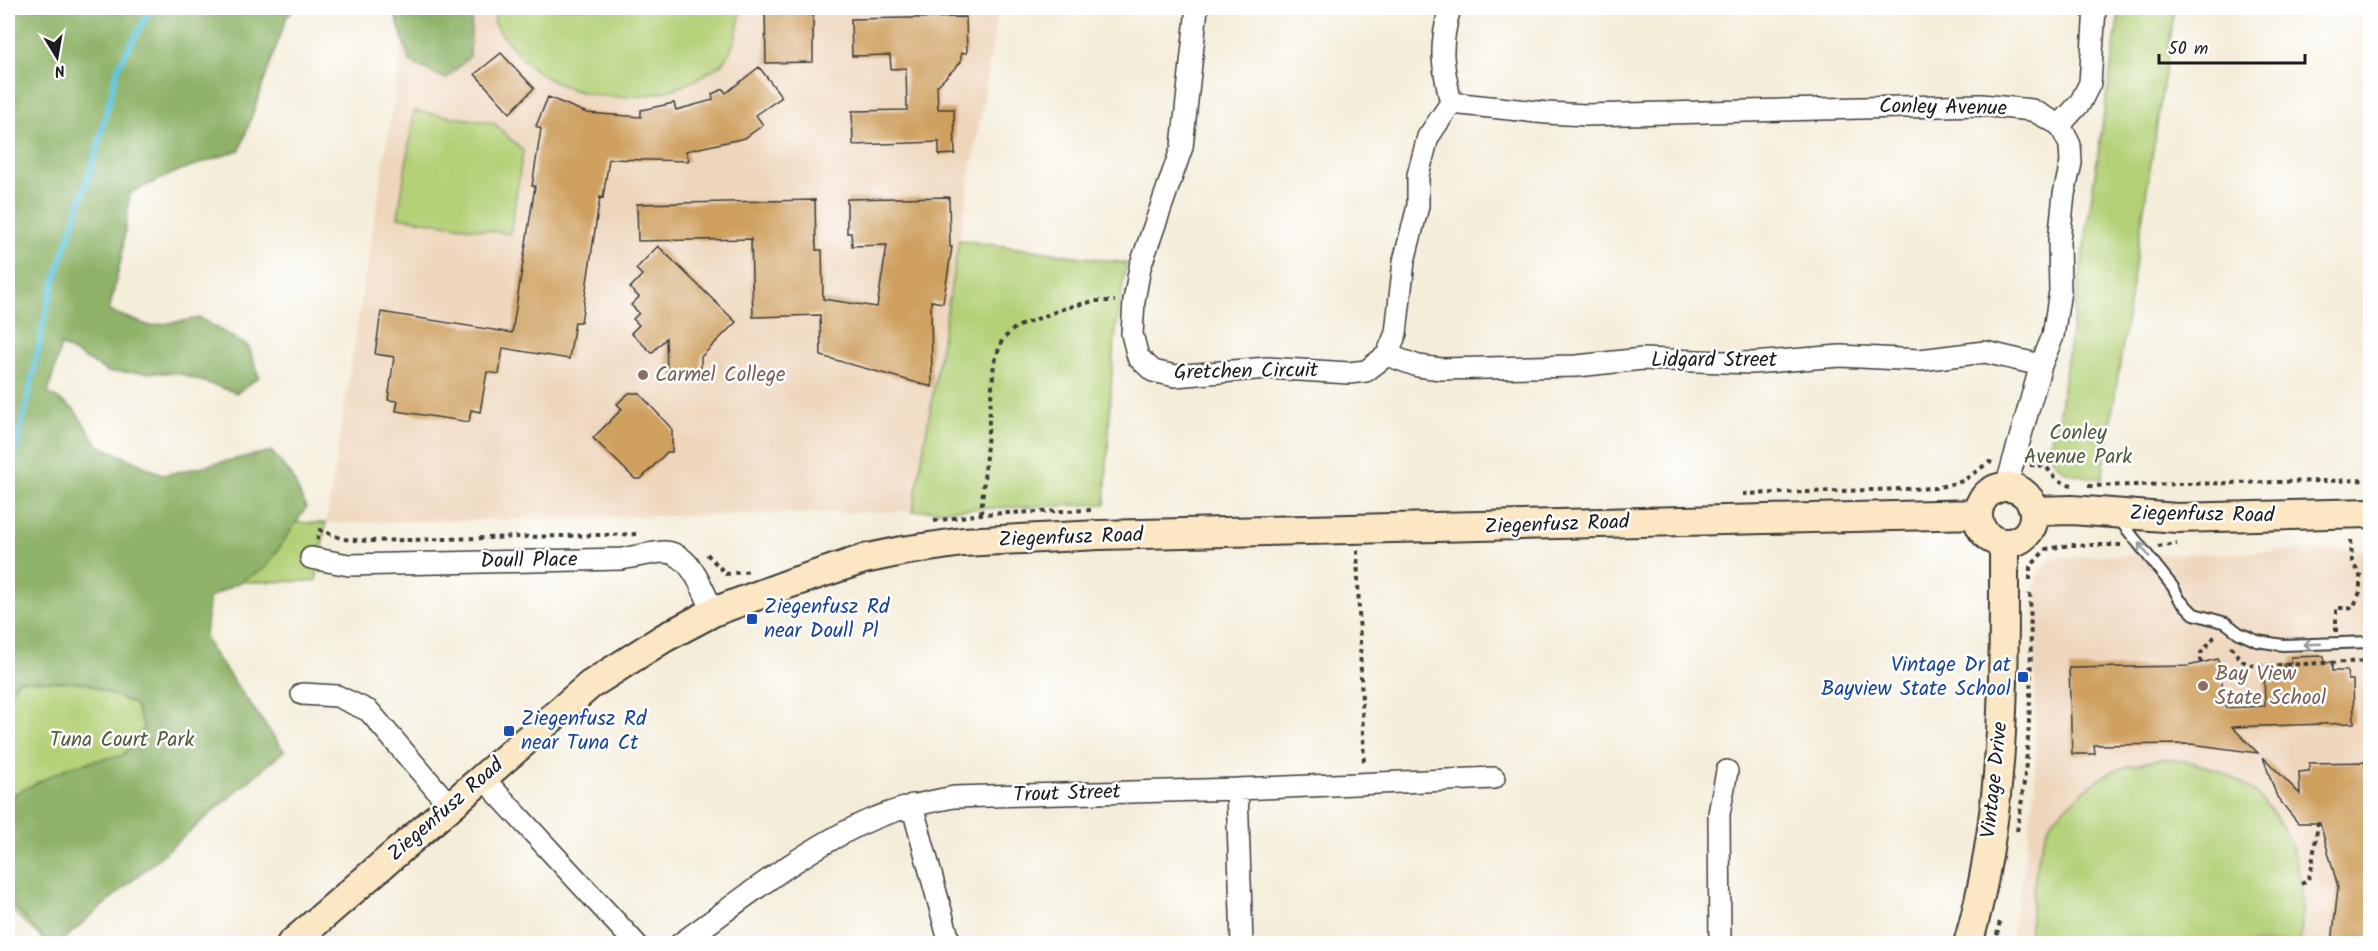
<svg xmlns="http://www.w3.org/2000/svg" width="2378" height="951" viewBox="0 0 2378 951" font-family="Kalam,sans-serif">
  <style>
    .built { fill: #eed6bb }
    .green { fill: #b3d077; stroke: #68764a; stroke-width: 1.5 }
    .forest { fill: #8eb268; stroke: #556742; stroke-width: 1.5 }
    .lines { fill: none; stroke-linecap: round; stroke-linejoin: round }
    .stream { stroke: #5fc6dc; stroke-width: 6 }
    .building { fill: #ce9f5d }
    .lane-casing { stroke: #3c3b38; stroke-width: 14 }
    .street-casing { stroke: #3c3b38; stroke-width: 24 }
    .secondary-casing { stroke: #3c3b38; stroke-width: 32 }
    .path { stroke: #3c3b38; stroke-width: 4; stroke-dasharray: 4.5 4.5; stroke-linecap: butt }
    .lane { stroke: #fff; stroke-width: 10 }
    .street { stroke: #fff; stroke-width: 21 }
    .secondary { stroke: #fbe7c3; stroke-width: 28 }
    .oneway { stroke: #999 }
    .education-dot { fill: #8d6e63; stroke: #fff; stroke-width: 2 }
    .transit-dot { fill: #1a4fb4; stroke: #fff; stroke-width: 2 }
    .labels { text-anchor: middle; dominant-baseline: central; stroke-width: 5; stroke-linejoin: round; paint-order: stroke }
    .street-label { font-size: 21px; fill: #1c1c1c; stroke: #fff }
    .education-label { font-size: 21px; fill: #785e54; stroke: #fff; text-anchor: start }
    .park-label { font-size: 21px; fill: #515b3c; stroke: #fff }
    .transit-label { font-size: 21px; fill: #164399; stroke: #fff; text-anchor: start }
  </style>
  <rect width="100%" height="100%" fill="#fff"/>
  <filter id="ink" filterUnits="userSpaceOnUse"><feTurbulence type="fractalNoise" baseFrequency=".0167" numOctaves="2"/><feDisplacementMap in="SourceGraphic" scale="12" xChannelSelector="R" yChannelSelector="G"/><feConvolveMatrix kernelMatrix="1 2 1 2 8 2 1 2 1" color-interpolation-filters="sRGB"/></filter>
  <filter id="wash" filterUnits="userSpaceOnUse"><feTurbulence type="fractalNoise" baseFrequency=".008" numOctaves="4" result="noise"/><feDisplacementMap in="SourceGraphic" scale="24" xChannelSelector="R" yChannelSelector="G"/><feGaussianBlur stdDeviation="1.35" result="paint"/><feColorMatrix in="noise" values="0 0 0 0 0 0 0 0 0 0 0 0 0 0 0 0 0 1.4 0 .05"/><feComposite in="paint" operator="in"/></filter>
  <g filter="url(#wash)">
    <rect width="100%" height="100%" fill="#f4edd9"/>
    <!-- built -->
    <path class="built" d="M408,8H999L913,511L326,523Z
      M2370,549V943L2009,944L2021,887L2035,787V585L2038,573L2049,562L2061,557Z"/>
    <!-- green -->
    <path class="green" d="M496,8H741C738,28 736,46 722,63C718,67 712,70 707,73C663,102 595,105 549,79C525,66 510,45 494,24Z
      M2120,8H2175L2102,479C2071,474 2064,478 2047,450L2058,420Z
      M414,111L494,123L523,151L510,234L398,217Z
      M959,240L1126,263L1113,353L1105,504L913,511Z
      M27,519L326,523L316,581L197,583L196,651L284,751L59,943H47L8,907V523Z
      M2163,759C2267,764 2314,846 2300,943H2029C2030,914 2035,847 2051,822C2056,815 2065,809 2071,803C2102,771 2120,766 2163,759Z"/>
    <!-- forest -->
    <path class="forest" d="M8,8H294L287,16L240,150L181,170L130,193L122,255L109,311L150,326L200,318L249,347L259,377L237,393L177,373L108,372L61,345L48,393L74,409L98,445L164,475L271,451L292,476L306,508L266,568L209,598L205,636L212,651L284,751L59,943H48L8,900V797L71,766L123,755L144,728L134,704L85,683L19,680L8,695V208L15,199L8,192Z
      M393,8H468L472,15L470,56L446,79L410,62Z"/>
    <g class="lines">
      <!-- stream -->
      <path class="stream" d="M8,476L22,425L48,302L97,149L118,67L151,8"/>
    </g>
    <g id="blocks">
      <!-- building -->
      <path class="building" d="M765,8H813V62L766,63Z
        M966,17L967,53H961V62L937,86L938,109H954L955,154L939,155V142L853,145L852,111L907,110L906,68L891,69L890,55L852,56L851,19Z
        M501,53L534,88L510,113L475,74Z
        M759,67L782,97L756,115L763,125L745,138L686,151L689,161L609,159L603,198L600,197L581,322H575L569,359L503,348L499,374L487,372L480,412L471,410L469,422L396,411L398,401L388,400L394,357L375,354L381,312L512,333L535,186H532L541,129L536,126L548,97L587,113L641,117V110L674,103L676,110L713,100L712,94L723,89L726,93Z
        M949,197L950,247H952L943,303L931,301L932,387L821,356L820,315L753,317L751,239L638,241L637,204L815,200L816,250H822L823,299L877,307L887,245L852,246L851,233H847V199Z
        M658,246L736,322L701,357V372L667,373L666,338L652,353L631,333L639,325L633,319L639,313L631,305L639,297L630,288L642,275L636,269Z
        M629,393H639L672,429V452H667L641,479H635L593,438L622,409L617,404Z
        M2324,656L2325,663L2332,662V671H2347L2348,680H2353L2354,723L2232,727L2258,753L2191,744L2094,745L2095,754H2072L2069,668L2188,666L2218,659L2226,708L2265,706L2264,674L2284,673V664L2291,663V657Z
        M2263,757L2300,794L2299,772L2309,771V763L2370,762V944H2332L2338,887L2320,823H2298L2277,797Z"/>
    </g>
  </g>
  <g filter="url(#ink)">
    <use href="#blocks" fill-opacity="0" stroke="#3c3b38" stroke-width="1.5"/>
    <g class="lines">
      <!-- lane casing -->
      <g class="lane-casing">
        <path id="lane" d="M2118,518L2173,587L2180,600L2194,614L2226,623L2239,633L2257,641L2283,645L2370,642"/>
      </g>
      <!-- street casing -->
      <g class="street-casing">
        <path id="street" d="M1197,8L1182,147L1140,267L1134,301L1132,334L1138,357L1153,371L1175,376L1267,368L1349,373L1366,371L1387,355L1396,333L1404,261L1418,206V175L1428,137L1451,103C1442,63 1439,48 1450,8
          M1451,103L1547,113L1586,115L1981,105L2032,110L2060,125L2070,145L2071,163L2064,194L2059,241L2060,291L2053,336L2041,365L2006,487
          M2060,125L2080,103L2090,83L2095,8
          M1387,355L1418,366L1441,369L1577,366L1642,359L1752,363L1840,356L1920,360L1985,352L2041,365
          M311,558L349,565L622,559C634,557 654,552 665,552C691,553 704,592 713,612
          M302,694L337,696L369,711L450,806
          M483,778L636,944
          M1237,789L1242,944
          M912,805L950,944
          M680,944C739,902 796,855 861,824C891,810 922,803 954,797L1237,789L1494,778
          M1720,944L1719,814L1727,771"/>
      </g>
      <!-- secondary casing -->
      <g class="secondary-casing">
        <path id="secondary" d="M1978 515a28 28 0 1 1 56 0a28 28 0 1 1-56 0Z
          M2034,511L2072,510L2177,518L2370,513
          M291,944L590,685L664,638L713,612L791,583L864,559L902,551L963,542L1099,535L1978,514
          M1968,944C2006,814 2004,676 2004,543"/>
      </g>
      <!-- path -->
      <path class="path" d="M2030,465L2046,466C2053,477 2059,482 2072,485
        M2088,486L2370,480
        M1743,494L1936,488L1963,481L1989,462L1993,463
        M981,514L994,363L1002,340L1016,327L1065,308L1094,301H1115
        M934,521L981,514L1091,510
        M317,540L320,530L343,539L368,541L639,534
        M2158,547L2177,544
        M1357,550L1364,765
        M707,554L726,574L751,571
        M2030,580V567L2046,549L2071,545H2121
        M2336,632V608H2353L2360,592V575L2352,560L2351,539
        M2231,646C2239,658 2242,664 2257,666L2370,661
        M2201,663V653L2216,635
        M2017,831C2031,751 2032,671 2030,590
        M2301,884L2307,881L2311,872L2318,823
        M1995,944L2000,921"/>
      <!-- lane -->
      <use href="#lane" class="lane"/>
      <!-- street -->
      <use href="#street" class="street"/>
      <!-- secondary -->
      <use href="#secondary" class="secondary"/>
    </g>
    <!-- one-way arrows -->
    <defs><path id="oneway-shaft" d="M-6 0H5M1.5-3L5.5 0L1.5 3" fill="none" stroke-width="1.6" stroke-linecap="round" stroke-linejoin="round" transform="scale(1.5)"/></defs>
    <g class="oneway">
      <use href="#oneway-shaft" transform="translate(2144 550) rotate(-128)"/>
      <use href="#oneway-shaft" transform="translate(2312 644) rotate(178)"/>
    </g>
  </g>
  <!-- markers -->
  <g class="education-dot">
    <circle cx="643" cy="375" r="6"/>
    <circle cx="2203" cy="686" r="6"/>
  </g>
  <g class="transit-dot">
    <rect x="746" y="613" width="12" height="12" rx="3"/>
    <rect x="2017" y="671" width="12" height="12" rx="3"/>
    <rect x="503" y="725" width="12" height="12" rx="3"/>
  </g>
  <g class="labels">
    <!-- street labels -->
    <g class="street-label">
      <text transform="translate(1943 108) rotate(1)">Conley Avenue</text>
      <text x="1714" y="360">Lidgard Street</text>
      <text transform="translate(1246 372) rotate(-1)">Gretchen Circuit</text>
      <text transform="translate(2202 515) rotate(1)">Ziegenfusz Road</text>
      <text transform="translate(1557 525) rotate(-2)">Ziegenfusz Road</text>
      <text transform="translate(1071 538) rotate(-2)">Ziegenfusz Road</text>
      <text transform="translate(529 561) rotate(-1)">Doull Place</text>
      <text transform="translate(1995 780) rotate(-84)">Vintage Drive</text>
      <text transform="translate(1067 794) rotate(-2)">Trout Street</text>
      <text transform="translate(446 810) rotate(-41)">Ziegenfusz Road</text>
    </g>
    <!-- education labels -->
    <g class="education-label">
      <text x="655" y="375">Carmel College</text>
      <text x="2215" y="674">Bay View<tspan x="2215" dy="24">State School</tspan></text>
    </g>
    <!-- park labels -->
    <g class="park-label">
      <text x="2078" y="433">Conley<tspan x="2078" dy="24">Avenue Park</tspan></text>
      <text x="122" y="740">Tuna Court Park</text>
    </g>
    <!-- transit labels -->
    <g class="transit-label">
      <text x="764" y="607">Ziegenfusz Rd<tspan x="764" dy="24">near Doull Pl</tspan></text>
      <text x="2011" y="665" text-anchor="end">Vintage Dr at<tspan x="2011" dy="24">Bayview State School</tspan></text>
      <text x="521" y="719">Ziegenfusz Rd<tspan x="521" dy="24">near Tuna Ct</tspan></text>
    </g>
  </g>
  <!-- margin -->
  <rect width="2378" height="951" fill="none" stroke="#fff" stroke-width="30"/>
  <!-- north arrow -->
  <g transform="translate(57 57) rotate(169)" stroke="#ffffff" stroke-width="4.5" paint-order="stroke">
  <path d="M0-4.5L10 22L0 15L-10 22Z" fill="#1c1c1c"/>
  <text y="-9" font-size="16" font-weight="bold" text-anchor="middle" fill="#1c1c1c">N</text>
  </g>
  <!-- scale -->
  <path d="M2159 54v9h146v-9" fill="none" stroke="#1c1c1c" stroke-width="3"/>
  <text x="2168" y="54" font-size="18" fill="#1c1c1c" stroke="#ffffff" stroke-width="4.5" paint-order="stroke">50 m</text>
</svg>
